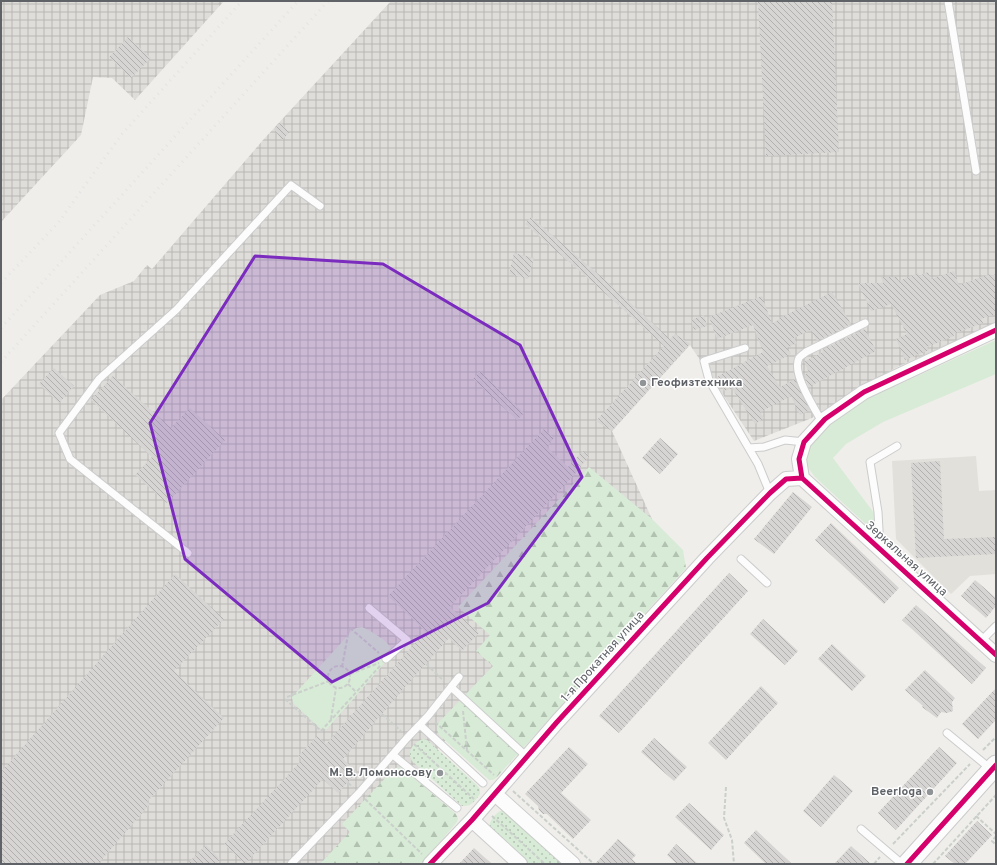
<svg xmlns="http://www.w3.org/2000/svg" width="997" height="865" viewBox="0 0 997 865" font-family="Overpass,sans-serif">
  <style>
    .industrial { fill: url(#industrial-grid) }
    .education { fill: #e2e0da }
    .grass { fill: #d8ebd6 }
    .forest { fill: url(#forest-firs) }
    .park { fill: url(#park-dots) }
    .building { fill: url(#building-back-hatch) }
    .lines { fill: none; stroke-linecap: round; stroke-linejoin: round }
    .lane-casing { stroke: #cbcccc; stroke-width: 9 }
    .street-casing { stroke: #cbcccc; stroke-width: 16 }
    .secondary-casing { stroke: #cacacb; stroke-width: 21 }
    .path { stroke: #cacfcc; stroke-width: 2; stroke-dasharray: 4 2; stroke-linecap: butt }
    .lane { stroke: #fdfcfc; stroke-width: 7 }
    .street { stroke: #fdfcfc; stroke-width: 14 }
    .secondary { stroke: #fdfcfc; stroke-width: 19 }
    .rail { stroke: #e4e4e4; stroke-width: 3; stroke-dasharray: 1 5; stroke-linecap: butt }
    .cycleway-casing { stroke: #fff; stroke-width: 8 }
    .cycleway { stroke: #d6006c; stroke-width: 5 }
    .marked { fill: #7b2cbf; fill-opacity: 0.2; stroke: #7b2cbf; stroke-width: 3; stroke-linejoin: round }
    .poi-dot { fill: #919496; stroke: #fff; stroke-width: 1.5 }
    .labels { text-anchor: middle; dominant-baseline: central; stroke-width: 3; stroke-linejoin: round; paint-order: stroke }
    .poi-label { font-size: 12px; font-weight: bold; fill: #5f6368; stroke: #fff; text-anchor: end }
    .street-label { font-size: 12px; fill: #5f6368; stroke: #fff }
  </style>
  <defs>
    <pattern id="industrial-grid" width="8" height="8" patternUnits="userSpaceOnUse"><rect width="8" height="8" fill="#dfddda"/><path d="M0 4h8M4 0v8" fill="none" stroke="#b8b7b5"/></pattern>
    <pattern id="forest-firs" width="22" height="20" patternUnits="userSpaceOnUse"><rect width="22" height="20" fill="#d8ebd6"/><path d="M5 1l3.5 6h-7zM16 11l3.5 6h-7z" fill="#b2c2b1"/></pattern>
    <pattern id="park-dots" width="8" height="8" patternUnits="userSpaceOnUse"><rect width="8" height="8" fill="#d8ebd6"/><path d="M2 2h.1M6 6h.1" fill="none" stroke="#b2c2b1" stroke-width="1.8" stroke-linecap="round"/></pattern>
    <pattern id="building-back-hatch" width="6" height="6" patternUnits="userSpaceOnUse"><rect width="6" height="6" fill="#d6d5d3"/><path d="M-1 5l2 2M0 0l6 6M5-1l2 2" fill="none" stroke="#b1b0af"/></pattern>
  </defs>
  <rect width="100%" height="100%" fill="#efeeea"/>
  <!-- industrial -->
  <path class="industrial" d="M1,1H224L135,100L112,78L93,77L81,135L1,222Z
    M391,1H996V323L895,368L812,418L754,441L690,345L612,431L652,519L330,864H1V400L100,295L134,281L147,265L152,269L263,140Z"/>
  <!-- education -->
  <path class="education" d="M976,456L979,491L996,490V574L970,576L951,594L896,539L892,461Z"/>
  <!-- grass -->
  <path class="grass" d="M996,340V374L883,422L846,444L833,458L874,513L883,540L815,477L809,469L806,462L808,446L831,423L867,399Z
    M362,627C369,630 389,641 391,649C391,652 389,656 388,659L327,729H321L293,703L292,697L351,632L356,628Z"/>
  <!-- forest -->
  <path class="forest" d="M589,467L652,519L683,550L686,568L496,778L493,780H489L439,735C437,729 436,727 439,722L493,666L476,651L490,635L458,607Z
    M401,767L455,813L458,818L457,822L421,864H320L350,832L342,824L392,771L396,768Z"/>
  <!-- park -->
  <path class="park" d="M423,739L427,740L477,785L480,789V794C475,801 471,807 462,806L412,761C406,751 414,742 423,739Z
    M500,811H505L564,864H524L489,829C490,820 493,816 500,811Z"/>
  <!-- building -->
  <path class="building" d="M758,1H832L839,152L766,156Z
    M128,37L151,58L131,78L109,57Z
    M281,122L289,133L282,140L274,129Z
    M531,217L604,279L670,339L675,334L690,344L612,431L596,421L664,346L597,286L525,224Z
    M514,253L534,258L528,279L509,274Z
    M954,271L959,285L990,274L991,276L996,274V314L981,319L983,323L953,334L954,336L927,347L929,350L905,360L896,339L907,334L891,304L871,311L858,283H883L881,277H897L899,281L918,273L919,276L928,272L931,279Z
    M832,292L851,324L817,341L811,330L794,338L797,343L787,348L791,354L767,366L780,387L795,379L810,410L800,415L791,396L760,412L764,418L755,424L732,388L724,391L717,377L763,352L753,325L717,339L709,317L762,296L772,324L782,317Z
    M704,315L707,326L694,330L691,320Z
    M865,329L876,351L809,387L804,375L809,372L804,362L823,352L822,350Z
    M54,368L74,386L59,403L39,384Z
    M480,371L512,401L524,413L517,420L473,379Z
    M113,376L171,428L190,408L225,440L167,503L135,475L152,457L91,400Z
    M544,429L554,438L547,447L568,467L583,451L589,456L575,474L450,607L479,633L462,651L449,638L413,678L343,759L357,772L338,793L323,779L245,864L224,844L302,760L298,756L317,736L326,744L425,632L420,626L388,596Z
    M660,438L678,454L660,474L642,458Z
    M940,461L944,539L996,537V554L916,558L911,463Z
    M793,492L812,507L774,554L754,539Z
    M831,523L899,588L884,604L815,540Z
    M729,573L748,591L619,733L599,716Z
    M175,574L224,619L174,671L224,718L147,802L150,804L98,864H1V772Z
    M975,580L996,598V606L986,618L961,596Z
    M916,605L986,668L972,684L902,620Z
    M763,619L798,651L785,665L750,634Z
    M832,644L866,676L852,691L818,659Z
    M925,670L955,698L952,702L953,711L947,713L941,712L937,718L922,707L923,706L905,690Z
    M761,686L778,703L726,760L708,743Z
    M996,688V720L978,739L962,724Z
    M654,738L687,767L674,781L641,752Z
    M569,747L588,764L561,793L591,820L573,839L547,814H543L539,810L538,806L525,794Z
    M939,747L957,763L896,830L878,813Z
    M834,775L853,791L821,827L803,811Z
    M689,803L724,835L711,850L675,817Z
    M977,821L992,835L965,864H955L945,856Z
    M756,830L792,864H766L744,843Z
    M618,839L636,855L632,859L637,864H595Z
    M676,844L698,864H677L667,855Z
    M206,845L220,859L216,864H187Z
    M851,846L871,864H834Z
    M474,848L492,864H459Z"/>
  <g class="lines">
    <!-- lane casing -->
    <g class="lane-casing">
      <path id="lane" d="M948,1L976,171
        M745,348L704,361L709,380L758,464L770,493
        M822,422C815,409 791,373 799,358C800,356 804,354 806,352L865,323
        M749,448L764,447L785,440L804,442
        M880,548L878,512L870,462L897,446
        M188,553L70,459L59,433L99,379L176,310L291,185L320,206
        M741,559L767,583
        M369,608L407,640L386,659
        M981,641L996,626
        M451,687L527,757
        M420,725L483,783
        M947,733L992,770
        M393,755L457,808
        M861,829L902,864
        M291,864L359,793L407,738L428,716L459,677"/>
    </g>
    <!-- street casing -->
    <g class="street-casing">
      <path id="street" d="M802,478L996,655
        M802,478L799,459L804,442L825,419L864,392L996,330
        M495,794L573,864
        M472,820L520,864
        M430,864L472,820L557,722L707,558L770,493L786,479L802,478"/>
    </g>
    <!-- secondary casing -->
    <g class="secondary-casing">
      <path id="secondary" d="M907,864L996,765"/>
    </g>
    <!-- path -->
    <path class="path" d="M350,628L379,653
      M426,664L444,681
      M328 677a11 11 0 1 1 22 0a11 11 0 1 1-22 0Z
      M342,667L349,629
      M350,674L379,663
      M348,684L356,692
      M287,697L329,681
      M285,699L321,731L380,666
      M463,711L467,750
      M382,714L401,731
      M331,719L336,688
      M435,722L494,775
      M414,744L474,799
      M983,750L996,737
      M348,783L353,787
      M726,787L724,818L732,840L734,864
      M513,791L594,864
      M365,799L422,854
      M492,816L545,864
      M976,816L996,834
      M996,836L992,841L996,845
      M893,844L970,764
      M874,864L880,857
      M933,864L996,795"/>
    <!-- lane -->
    <use href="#lane" class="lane"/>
    <!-- street -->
    <use href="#street" class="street"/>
    <!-- secondary -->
    <use href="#secondary" class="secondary"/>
    <!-- rail -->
    <path class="rail" d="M1,283L58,223L122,134L242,1
      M1,328L298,1
      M1,362L328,1"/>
    <!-- cycleway casing -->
    <g class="cycleway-casing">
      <path id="cycleway" d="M802,478L996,655
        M802,478L799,459L804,442L825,419L864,392L996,330
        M430,864L472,820L557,722L707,558L770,493L786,479L802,478
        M907,864L996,765"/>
    </g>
    <!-- cycleway -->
    <use href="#cycleway" class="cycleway"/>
  </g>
  <!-- marked area -->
  <path class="marked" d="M255,256L383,264L520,345L582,477L488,603L332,682L185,559L150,423Z"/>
  <!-- markers -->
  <g class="poi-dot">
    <circle cx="643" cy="383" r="4"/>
    <circle cx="440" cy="773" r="4"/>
    <circle cx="930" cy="792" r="4"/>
  </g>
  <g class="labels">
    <!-- poi labels -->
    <g class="poi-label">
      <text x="651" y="383" text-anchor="start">Геофизтехника</text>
      <text x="432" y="773">М. В. Ломоносову</text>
      <text x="922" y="792">Beerloga</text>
    </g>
    <!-- street labels -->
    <g class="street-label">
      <text transform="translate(906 559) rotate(42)">Зеркальная улица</text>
      <text transform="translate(603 657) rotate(-48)">1-я Прокатная улица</text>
    </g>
  </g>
  <!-- border -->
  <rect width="997" height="865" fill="none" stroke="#5f6368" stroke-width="4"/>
</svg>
